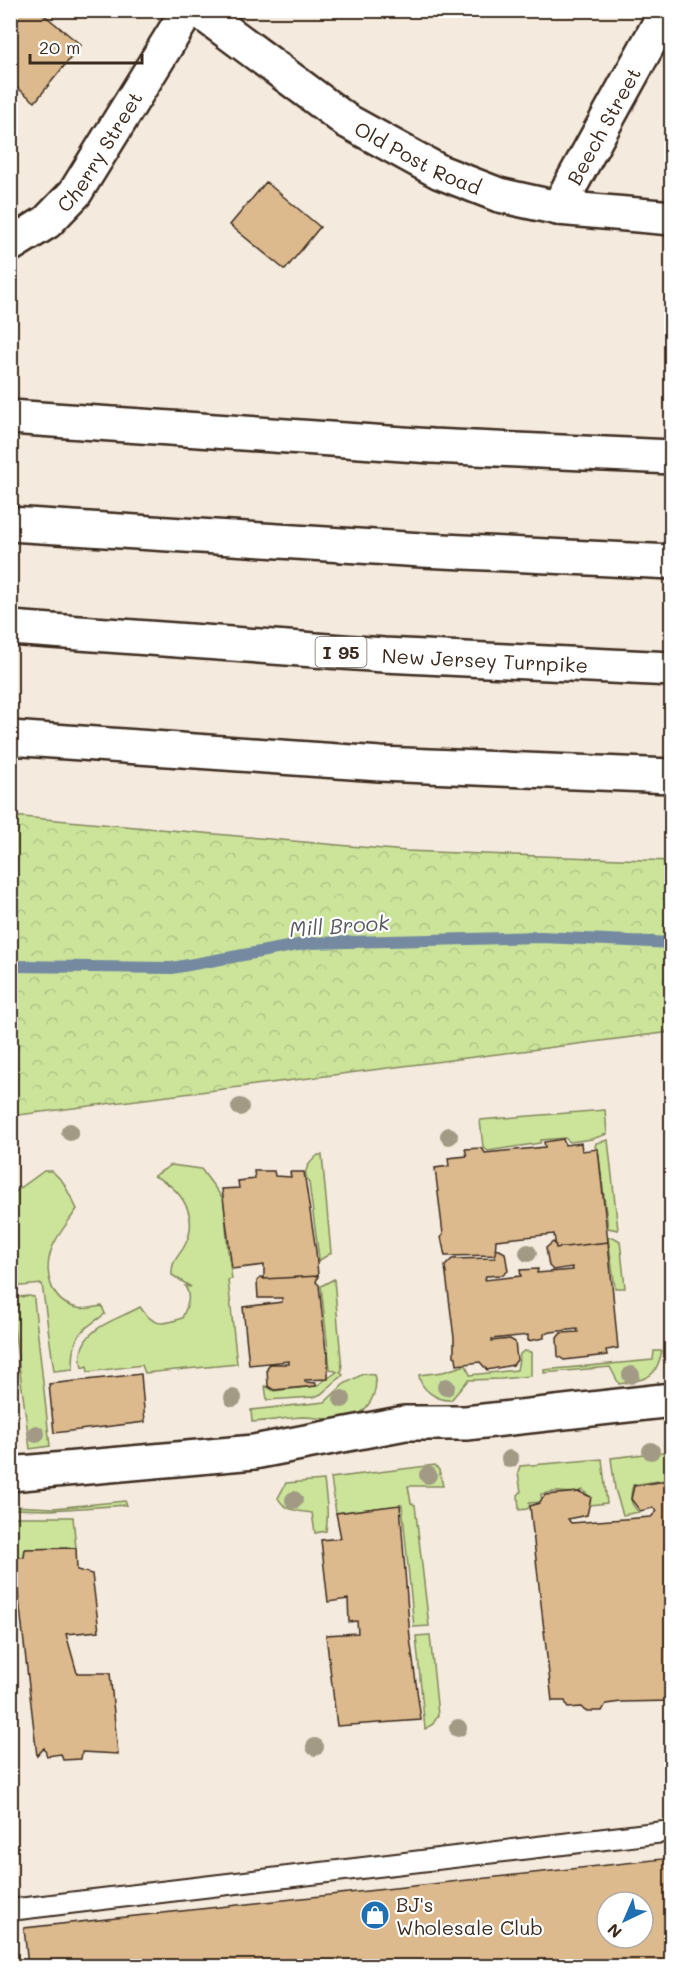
<svg xmlns="http://www.w3.org/2000/svg" width="682" height="1977" viewBox="0 0 682 1977" font-family="Mali,sans-serif">
  <style>
    .green { fill: #cbe49a; stroke: #83875c; stroke-width: 1.5 }
    .forest { fill: url(#forest-crowns); stroke: #83875c; stroke-width: 1.5 }
    .lines { fill: none; stroke-linecap: round; stroke-linejoin: round }
    .stream { stroke: #758aa0; stroke-width: 12 }
    .building { fill: #dcba8e; stroke: #3b2a1e; stroke-width: 1.5; fill-rule: evenodd }
    .lane-casing { stroke: #3b2a1e; stroke-width: 24 }
    .street-casing { stroke: #3b2a1e; stroke-width: 38 }
    .secondary-casing { stroke: #3b2a1e; stroke-width: 38 }
    .highway-casing { stroke: #3b2a1e; stroke-width: 38 }
    .lane { stroke: #fff; stroke-width: 20 }
    .street { stroke: #fff; stroke-width: 33 }
    .secondary { stroke: #fff; stroke-width: 33 }
    .highway { stroke: #fff; stroke-width: 33 }
    .tree { fill: #a29a85 }
    .labels { text-anchor: middle; dominant-baseline: central; stroke-width: 4.5; stroke-linejoin: round; paint-order: stroke }
    .shield { fill: #fff; stroke: #766a62; stroke-width: 1.5 }
    .shield-label { font-size: 18px; font-weight: bold; fill: #3b2a1e }
    .street-label { font-size: 20px; fill: #3b2a1e; stroke: #fff }
    .poi-label { font-size: 20px; fill: #3b2a1e; stroke: #fff; text-anchor: start }
    .water-label { font-size: 21px; font-style: italic; fill: #585a5f; stroke: #fff }
  </style>
  <defs>
    <pattern id="forest-crowns" width="20" height="18" patternUnits="userSpaceOnUse" patternTransform="scale(1.5)"><rect width="20" height="18" fill="#cbe49a"/><path d="M2 6a3 3 0 1 1 6 0M12 15a3 3 0 1 1 6 0" fill="none" stroke="#afc484"/></pattern>
  </defs>
  <rect width="100%" height="100%" fill="#f4eadd"/>
  <filter id="ink" filterUnits="userSpaceOnUse"><feTurbulence type="fractalNoise" baseFrequency=".0167" numOctaves="2"/><feDisplacementMap in="SourceGraphic" scale="12" xChannelSelector="R" yChannelSelector="G"/><feConvolveMatrix kernelMatrix="1 2 1 2 8 2 1 2 1" color-interpolation-filters="sRGB"/></filter>
  <g filter="url(#ink)">
    <!-- green -->
    <path class="green" d="M605,1110L607,1134L592,1139L570,1142L565,1138L541,1140L540,1143L488,1151L483,1147L480,1120Z
      M608,1140L618,1230L608,1228L598,1149L595,1147L596,1143Z
      M318,1155H322L331,1253L317,1262L319,1258L309,1183C301,1171 309,1163 318,1155Z
      M171,1165L201,1169L224,1200L228,1252L232,1279L228,1280L237,1364L145,1373L142,1365L88,1372L87,1366L82,1368C81,1363 80,1357 81,1353C85,1326 120,1319 140,1307C153,1326 162,1326 182,1318C187,1307 192,1297 185,1286L191,1287L172,1275C171,1260 179,1257 185,1245C200,1216 181,1188 154,1176Z
      M44,1171H52L63,1182L77,1209C69,1221 57,1235 52,1248C43,1272 50,1303 78,1308C85,1310 94,1307 102,1306L105,1314C78,1333 73,1334 73,1369L54,1371L42,1284L11,1287V1195Z
      M613,1237L620,1241L625,1288H615L608,1238Z
      M334,1279L342,1370L340,1372L343,1375L321,1394L314,1397L267,1400L265,1386L274,1391L316,1386L337,1372L330,1369L321,1286Z
      M28,1296L34,1297V1300L50,1446L30,1449L13,1319L10,1318L11,1298Z
      M524,1351L531,1352V1376L501,1379L468,1380L451,1400C437,1401 420,1389 419,1375L443,1372L466,1365L470,1375L517,1370L520,1354Z
      M654,1351H662C655,1381 647,1378 619,1384L610,1367L544,1373V1370L653,1360Z
      M363,1374L374,1375C380,1391 367,1415 349,1418C335,1422 318,1417 303,1417C286,1418 269,1421 252,1422L251,1410L325,1402L344,1384Z
      M671,1451V1479L633,1485C630,1497 629,1504 639,1512L623,1515L615,1489L611,1458Z
      M602,1459L607,1503L590,1505L589,1496L583,1490C574,1493 571,1493 562,1492C556,1491 548,1493 541,1494L542,1502L529,1503L530,1506L527,1509L519,1510L518,1495L521,1492L518,1472L520,1466Z
      M435,1465L439,1470L443,1486H408L411,1503L415,1505L429,1626L414,1627L402,1505L336,1513L331,1478Z
      M324,1480C326,1497 329,1514 326,1531L315,1533L312,1513C298,1511 285,1511 278,1498L286,1483Z
      M125,1501L127,1505L50,1510L11,1509V1506L54,1508Z
      M10,1517H73L76,1548L25,1549L24,1557L15,1556V1565L11,1566Z
      M430,1635L438,1715L433,1724L425,1729L416,1636Z"/>
    <!-- forest -->
    <path class="forest" d="M11,816L406,851L671,861V1032L11,1116Z"/>
    <g class="lines">
      <!-- stream -->
      <path class="stream" d="M10,966L172,968L309,943L542,937L672,943"/>
    </g>
    <!-- building -->
    <path class="building" d="M15,10H38L81,45L35,102L10,82V16Z
      M266,182L320,227L285,270L230,225Z
      M563,1139L565,1145L581,1143L582,1151L598,1149L608,1242L556,1248L554,1234L496,1240L495,1255L445,1256L441,1237L443,1234L435,1168L449,1166L448,1158L467,1156L465,1149L482,1148L485,1153L545,1147L544,1142Z
      M254,1171H274L275,1176L291,1177L290,1172H304L316,1251L318,1276L264,1279V1265L232,1269L222,1189L239,1188L238,1181L255,1179Z
      M553,1242L555,1244L556,1248L608,1242L618,1348L606,1350L607,1355L564,1360L558,1356L557,1338L561,1333L578,1332L577,1329L551,1332L544,1334V1338L528,1341V1335L492,1339V1341L510,1339L515,1342L517,1360L513,1365L487,1370L480,1362L457,1365L456,1357L454,1356V1338L445,1266L452,1259L495,1258L496,1248L505,1253L508,1271L503,1275L486,1276L485,1280L521,1276L520,1270L538,1269L537,1273L573,1270L572,1267L553,1270L549,1266L546,1248Z
      M318,1276L316,1282L319,1285L326,1352H328V1379L305,1380V1382L316,1383V1386L274,1390L268,1386L267,1369L270,1364H289V1361L249,1365L243,1307L282,1302V1298H258L257,1281L261,1277L264,1279Z
      M141,1374L145,1422L54,1433L49,1384Z
      M672,1480V1701L621,1702L606,1704L602,1711H585L581,1707L568,1708L565,1701H552L530,1506L539,1503L545,1495L580,1492L591,1497L587,1515L568,1519L571,1523L651,1517L657,1511L653,1508L640,1511L631,1499L634,1486Z
      M400,1505L410,1638L421,1720L337,1726L326,1635L358,1633L357,1621L349,1622L348,1599L328,1602L321,1540L341,1538L336,1513Z
      M76,1548L77,1570L92,1574L99,1631L66,1634L77,1673H110L118,1754L82,1752L81,1759L63,1760L61,1754L47,1756L44,1748L37,1756L14,1556L24,1557L25,1549Z
      M672,1858V1966H28L24,1928ZM607,1902H643V1938H607Z"/>
    <g class="lines">
      <!-- lane casing -->
      <g class="lane-casing">
        <path id="lane" d="M10,1910L672,1831"/>
      </g>
      <!-- street casing -->
      <g class="street-casing">
        <g id="street">
          <path id="s1" d="M558,208L667,10"/>
          <path id="s2" d="M10,245L47,222L75,193L188,10"/>
          <path d="M10,1474L254,1452L405,1423H466L672,1400"/>
        </g>
      </g>
      <!-- secondary casing -->
      <g class="secondary-casing">
        <g id="secondary">
          <path id="s3" d="M198,10L347,121L440,172L499,195L558,208L672,218"/>
        </g>
      </g>
      <!-- highway casing -->
      <g class="highway-casing">
        <g id="highway">
          <path d="M10,417L432,446L672,457"/>
          <path d="M10,524L422,550L672,562"/>
          <path id="s4" d="M10,628L384,655L672,669"/>
          <path d="M10,738L380,764L672,776"/>
        </g>
      </g>
      <!-- lane -->
      <use href="#lane" class="lane"/>
      <!-- street -->
      <use href="#street" class="street"/>
      <!-- secondary -->
      <use href="#secondary" class="secondary"/>
      <!-- highway -->
      <use href="#highway" class="highway"/>
    </g>
    <!-- trees -->
    <g class="tree">
      <circle cx="240" cy="1107" r="9"/>
      <circle cx="70" cy="1132" r="9"/>
      <circle cx="449" cy="1136" r="9"/>
      <circle cx="528" cy="1253" r="9"/>
      <circle cx="631" cy="1375" r="9"/>
      <circle cx="446" cy="1387" r="9"/>
      <circle cx="233" cy="1398" r="9"/>
      <circle cx="342" cy="1399" r="9"/>
      <circle cx="36" cy="1434" r="9"/>
      <circle cx="651" cy="1451" r="9"/>
      <circle cx="510" cy="1459" r="9"/>
      <circle cx="428" cy="1475" r="9"/>
      <circle cx="294" cy="1500" r="9"/>
      <circle cx="458" cy="1728" r="9"/>
      <circle cx="315" cy="1747" r="9"/>
    </g>
  </g>
  <!-- icons -->
  <defs>
    <g id="shop-disc" transform="scale(1.5)"><circle r="9.5" fill="#1f6fb2" stroke="#fff"/><path d="M-5-2.5h2.3a2.7 3.5 0 0 1 5.4 0H5L5.5 6h-11ZM-1.5-2.5h3a1.5 2.3 0 0 0-3 0Z" fill="#fff"/></g>
  </defs>
  <g fill-rule="evenodd">
    <use href="#shop-disc" x="375" y="1915"/>
  </g>
  <g class="labels">
    <!-- shield labels -->
    <rect class="shield" x="315.5" y="637" width="51" height="30" rx="4.5"/>
    <g class="shield-label">
      <text x="341" y="652">I 95</text>
    </g>
    <!-- street labels -->
    <g class="street-label">
      <text stroke="none"><textPath href="#s1" startOffset="94">Beech Street</textPath></text>
      <text stroke="none"><textPath href="#s2" startOffset="132">Cherry Street</textPath></text>
      <text stroke="none"><textPath href="#s3" startOffset="266">Old Post Road</textPath></text>
      <text stroke="none"><textPath href="#s4" startOffset="476">New Jersey Turnpike</textPath></text>
    </g>
    <!-- poi labels -->
    <g class="poi-label">
      <text x="396" y="1904">BJ's<tspan x="396" dy="23">Wholesale Club</tspan></text>
    </g>
    <!-- water labels -->
    <g class="water-label">
      <text transform="translate(339 925) rotate(-4)">Mill Brook</text>
    </g>
  </g>
  <!-- margin -->
  <rect width="682" height="1977" fill="none" stroke="#fff" stroke-width="36"/>
  <rect x="18" y="18" width="646" height="1941" fill="none" stroke="#3b2a1e" stroke-width="2" filter="url(#ink)"/>
  <!-- north arrow -->
  <g transform="translate(625 1920) rotate(224)"><circle r="28" fill="#ffffff" stroke="#b1aaa5" stroke-width="1.5"/>
  <path d="M0-4.5L10 22L0 15L-10 22Z" fill="#1f6fb2"/>
  <text y="-9" font-size="16" font-weight="bold" text-anchor="middle" fill="#3b2a1e">N</text>
  </g>
  <!-- scale -->
  <path d="M30 54v9h112v-9" fill="none" stroke="#3b2a1e" stroke-width="3"/>
  <text x="39" y="54" font-size="18" fill="#3b2a1e" stroke="#ffffff" stroke-width="4.5" paint-order="stroke">20 m</text>
</svg>
